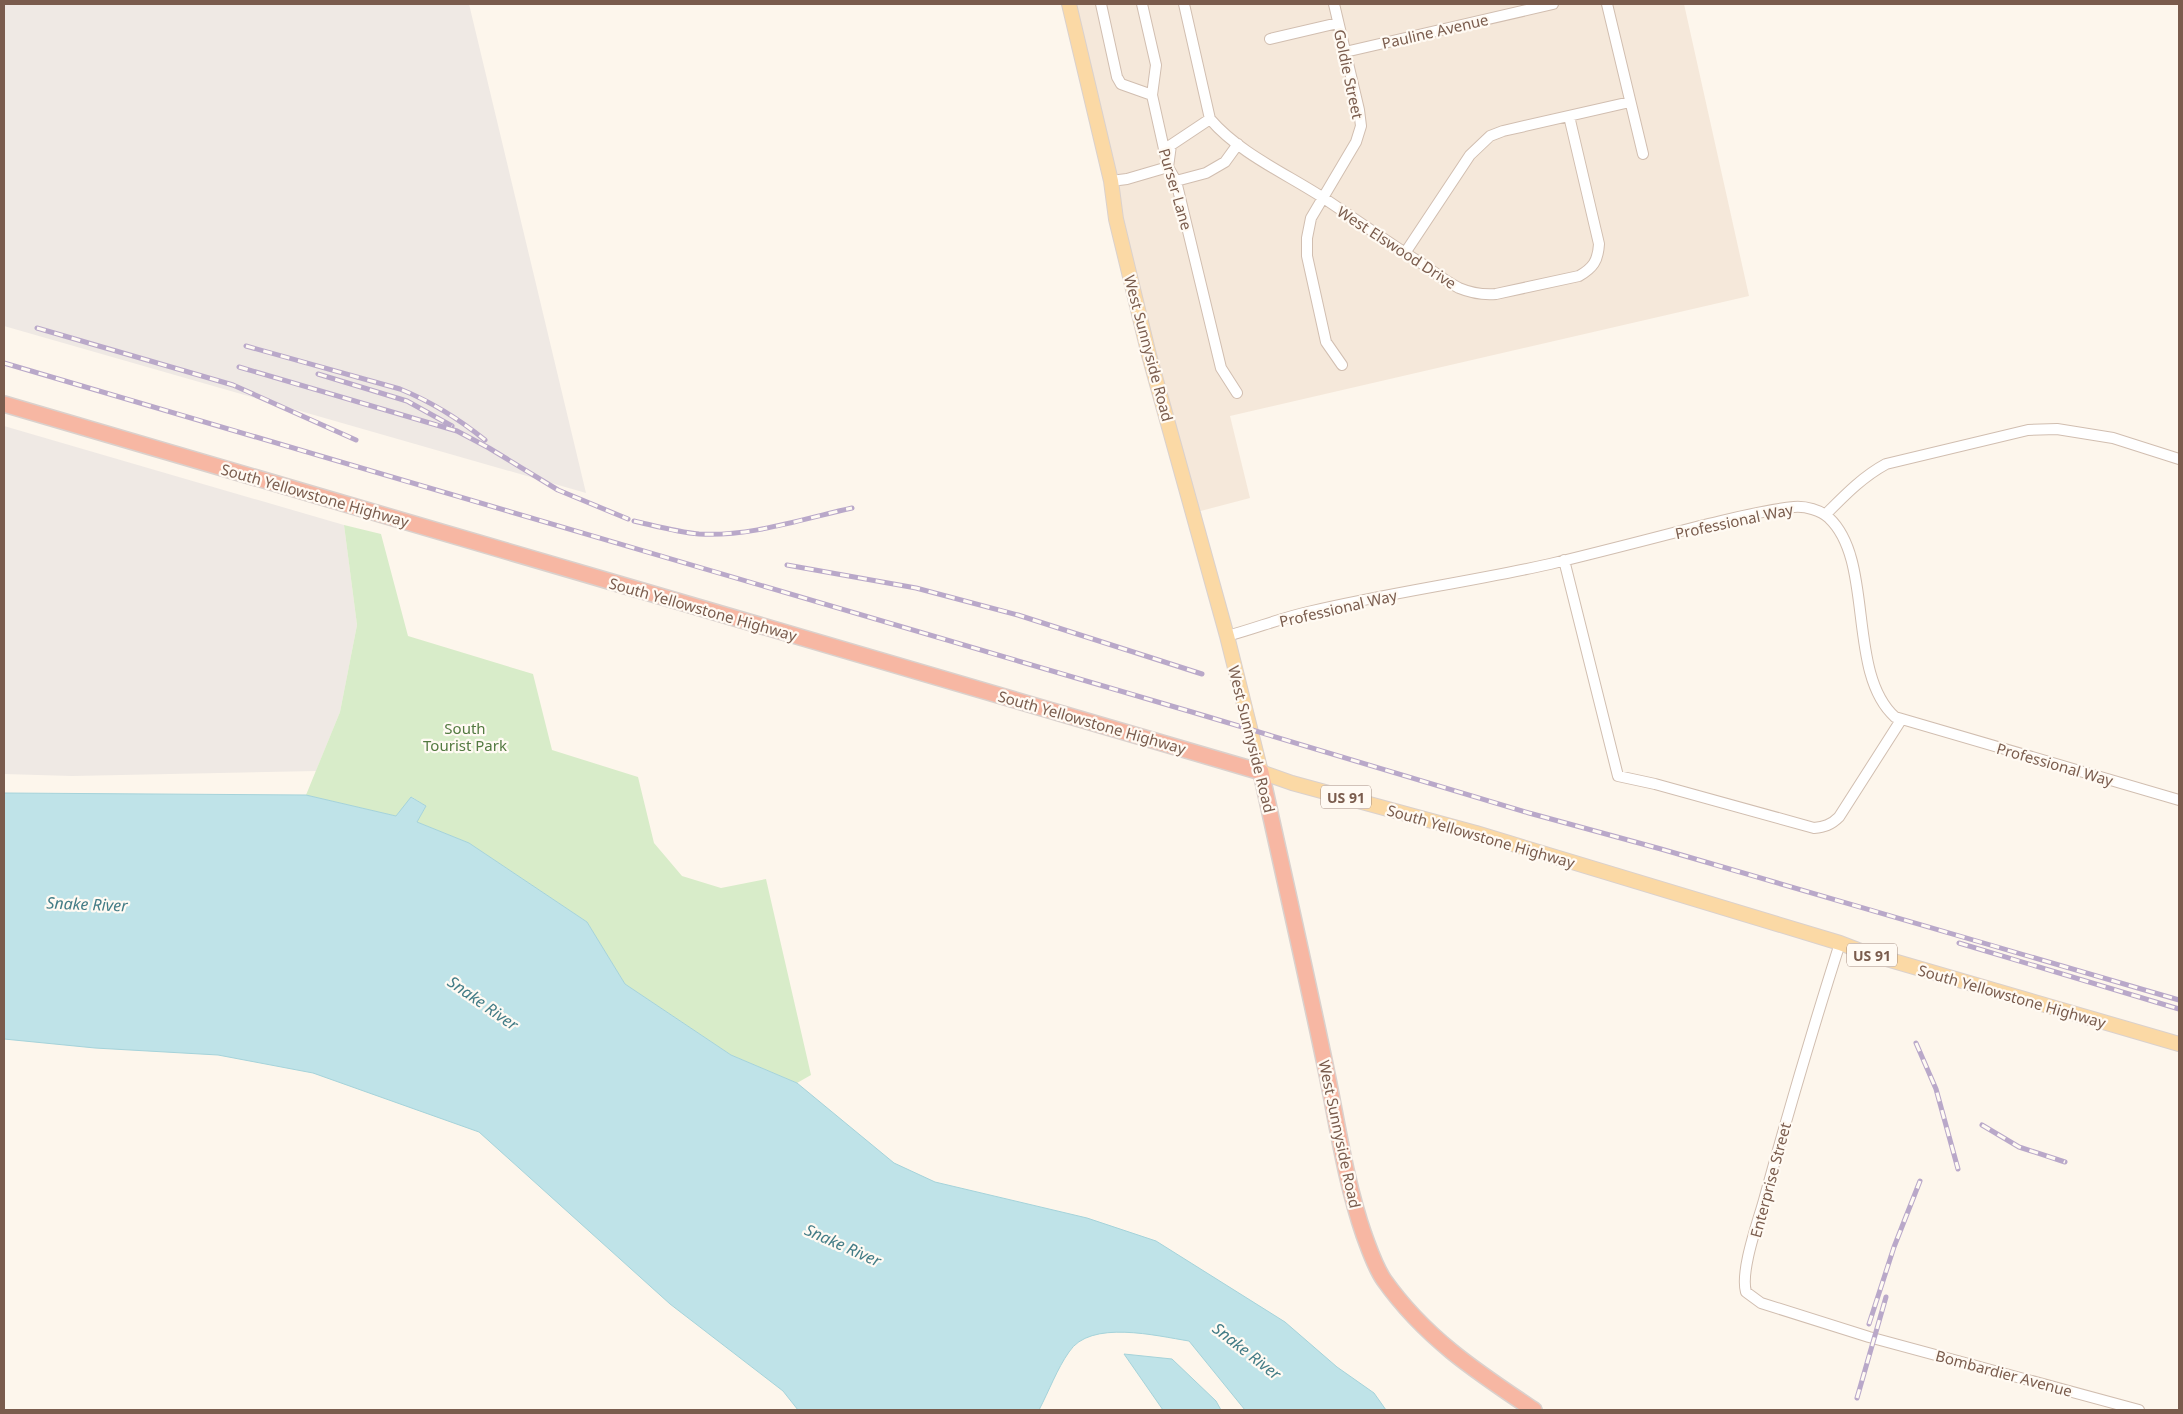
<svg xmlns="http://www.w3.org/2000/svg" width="2183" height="1414" viewBox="0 0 2183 1414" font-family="'Noto Sans',sans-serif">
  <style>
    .residential { fill: #f5e8da }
    .industrial { fill: #efe9e4 }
    .green { fill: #d8ecc9 }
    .water { fill: #bfe3e8; stroke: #a5d3da }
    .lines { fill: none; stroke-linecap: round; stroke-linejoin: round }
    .minor-casing { stroke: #d1beb0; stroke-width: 12 }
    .major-casing { stroke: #dad1cd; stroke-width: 16 }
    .highway-casing { stroke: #dad1cd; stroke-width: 18 }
    .minor { stroke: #fff; stroke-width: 10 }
    .major { stroke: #fbd9a5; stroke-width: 14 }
    .highway { stroke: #f7b7a3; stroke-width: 15 }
    .rail-casing { stroke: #b9a8c9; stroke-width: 5 }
    .rail { stroke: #fffaf3; stroke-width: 3; stroke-dasharray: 9; stroke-linecap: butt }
    .labels { text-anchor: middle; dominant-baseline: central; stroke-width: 4.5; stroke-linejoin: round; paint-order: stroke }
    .shield { fill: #fffaf3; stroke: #a28b7f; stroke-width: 1 }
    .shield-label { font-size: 14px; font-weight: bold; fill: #7a5c4d }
    .street-label { font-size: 15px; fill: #7a5c4d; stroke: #fffaf3 }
    .park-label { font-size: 15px; fill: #537a41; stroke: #fffaf3 }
    .water-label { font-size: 16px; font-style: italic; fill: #437c86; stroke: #fffaf3 }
  </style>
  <rect width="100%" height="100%" fill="#fdf6ec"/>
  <!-- residential -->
  <path class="residential" d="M1070,4H1684L1749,296L1230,416L1250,498L1193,513Z"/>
  <!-- industrial -->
  <path class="industrial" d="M4,4H469L586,493L4,326Z
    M4,426L344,525L357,625L340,712L316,771L72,776L4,774Z"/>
  <!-- green -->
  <path class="green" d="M344,525L381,534L408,636L533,674L552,750L638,777L654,843L682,876L721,888L766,879L811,1075L797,1083L731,1055L625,984L587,922L469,843L417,822L426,806L412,797L396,816L306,795L340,712L357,625Z"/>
  <!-- water -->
  <path class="water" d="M4,793L306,795L396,816L411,797L426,806L417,822L469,843L587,922L625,984L731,1055L797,1083L894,1163L935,1182L1087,1218L1156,1241L1285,1322L1337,1367L1374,1393L1386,1410H1245L1189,1341C1157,1336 1090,1319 1069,1352C1057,1369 1049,1391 1039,1410H798L783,1391L670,1304L479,1132L313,1073L218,1055L95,1048L4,1039Z
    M1124,1354L1172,1359L1216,1401L1221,1410H1163Z"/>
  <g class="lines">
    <!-- minor casing -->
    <g class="minor-casing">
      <path id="minor" d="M1101,4L1117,77L1121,84L1152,95
        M1142,4L1156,65L1152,95L1168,167L1176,181L1221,368L1237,393
        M1184,4L1210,119C1240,154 1287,174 1325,199C1358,221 1390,244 1424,265C1435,273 1447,282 1459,288C1471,293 1483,295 1496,294L1579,276C1593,268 1598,261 1599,244L1569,116
        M1334,4L1359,110L1361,126L1356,142L1311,218L1307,238V256L1326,342L1342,365
        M1607,4L1643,154
        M1270,39L1338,23
        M1345,52L1553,4
        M1111,181L1127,179L1168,167L1171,145L1210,119
        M1176,181L1206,173L1225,162L1238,144
        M1405,253L1470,155L1490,136L1503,131L1630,102
        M1825,515C1844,496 1862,477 1886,464L2028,430L2057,429L2113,438L2179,459
        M1564,560L1618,776L1655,784L1814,828C1824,827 1831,825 1839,817L1901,720
        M1227,636C1254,629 1281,618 1308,612C1388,593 1469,582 1550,564C1600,552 1650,539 1700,526C1731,519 1763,510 1794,507C1805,506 1821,510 1829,518C1875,561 1846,673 1895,717L2179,800
        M1840,943C1813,1028 1788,1113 1764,1200C1758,1222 1740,1271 1746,1292L1761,1303L1869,1337L2139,1410"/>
    </g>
    <!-- major casing -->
    <g class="major-casing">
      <path id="major" d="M1069,4L1111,181L1116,219L1149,355L1227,636L1261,772L1292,783L1476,833L1840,943L1866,953L2179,1044"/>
    </g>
    <!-- highway casing -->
    <g class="highway-casing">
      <path id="highway" d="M4,404L1261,772C1283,872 1306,973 1327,1074C1338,1128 1346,1183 1364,1235C1370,1251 1375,1267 1384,1280C1425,1338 1477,1372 1534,1410"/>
    </g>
    <!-- minor -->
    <use href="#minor" class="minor"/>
    <!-- major -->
    <use href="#major" class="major"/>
    <!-- highway -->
    <use href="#highway" class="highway"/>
    <!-- rail casing -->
    <g class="rail-casing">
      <path id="rail" d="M37,328L233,385L356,440
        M246,346L400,389C432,402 459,419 485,440
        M4,363L1192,712L1529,813L1661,849L2179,1000
        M239,367L457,431L489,448L558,490L628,519
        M318,374L407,401L452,426
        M634,521C656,526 677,532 699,534C750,537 802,519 852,508
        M787,565L916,588L1018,615L1202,674
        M1959,943L2179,1009
        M1916,1043L1936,1089L1958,1169
        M1982,1125L2019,1147L2065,1162
        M1869,1324L1894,1247L1920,1181
        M1857,1398L1886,1297"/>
    </g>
    <!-- rail -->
    <use href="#rail" class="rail"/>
  </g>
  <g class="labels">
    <!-- shield labels -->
    <g class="shield">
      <rect x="1321" y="785.5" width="50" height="23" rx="4"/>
      <rect x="1847" y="943.5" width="50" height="23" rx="4"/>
    </g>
    <g class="shield-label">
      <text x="1346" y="797">US 91</text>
      <text x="1872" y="955">US 91</text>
    </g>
    <!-- street labels -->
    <g class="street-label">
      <text transform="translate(1435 31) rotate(-13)">Pauline Avenue</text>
      <text transform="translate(1349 74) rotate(78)">Goldie Street</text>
      <text transform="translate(1176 189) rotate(74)">Purser Lane</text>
      <text transform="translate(1397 247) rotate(33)">West Elswood Drive</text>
      <text transform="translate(1149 348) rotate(75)">West Sunnyside Road</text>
      <text transform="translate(315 495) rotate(16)">South Yellowstone Highway</text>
      <text transform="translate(1734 521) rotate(-12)">Professional Way</text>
      <text transform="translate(1338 608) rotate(-13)">Professional Way</text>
      <text transform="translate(703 609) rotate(16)">South Yellowstone Highway</text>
      <text transform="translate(1092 722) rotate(16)">South Yellowstone Highway</text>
      <text transform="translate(1252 739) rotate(76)">West Sunnyside Road</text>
      <text transform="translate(2055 764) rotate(16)">Professional Way</text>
      <text transform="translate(1481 836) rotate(16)">South Yellowstone Highway</text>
      <text transform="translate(2012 996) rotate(16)">South Yellowstone Highway</text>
      <text transform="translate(1340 1134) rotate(78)">West Sunnyside Road</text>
      <text transform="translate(1770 1180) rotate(-75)">Enterprise Street</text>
      <text transform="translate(2004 1373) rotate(15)">Bombardier Avenue</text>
    </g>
    <!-- park labels -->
    <g class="park-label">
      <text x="465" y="728">South<tspan x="465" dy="17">Tourist Park</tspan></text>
    </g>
    <!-- water labels -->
    <g class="water-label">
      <text transform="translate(87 904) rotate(2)">Snake River</text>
      <text transform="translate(483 1003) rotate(35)">Snake River</text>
      <text transform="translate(843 1245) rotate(24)">Snake River</text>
      <text transform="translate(1247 1351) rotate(38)">Snake River</text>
    </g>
  </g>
  <!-- border -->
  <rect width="2183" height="1414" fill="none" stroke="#7a5c4d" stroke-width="10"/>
</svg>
